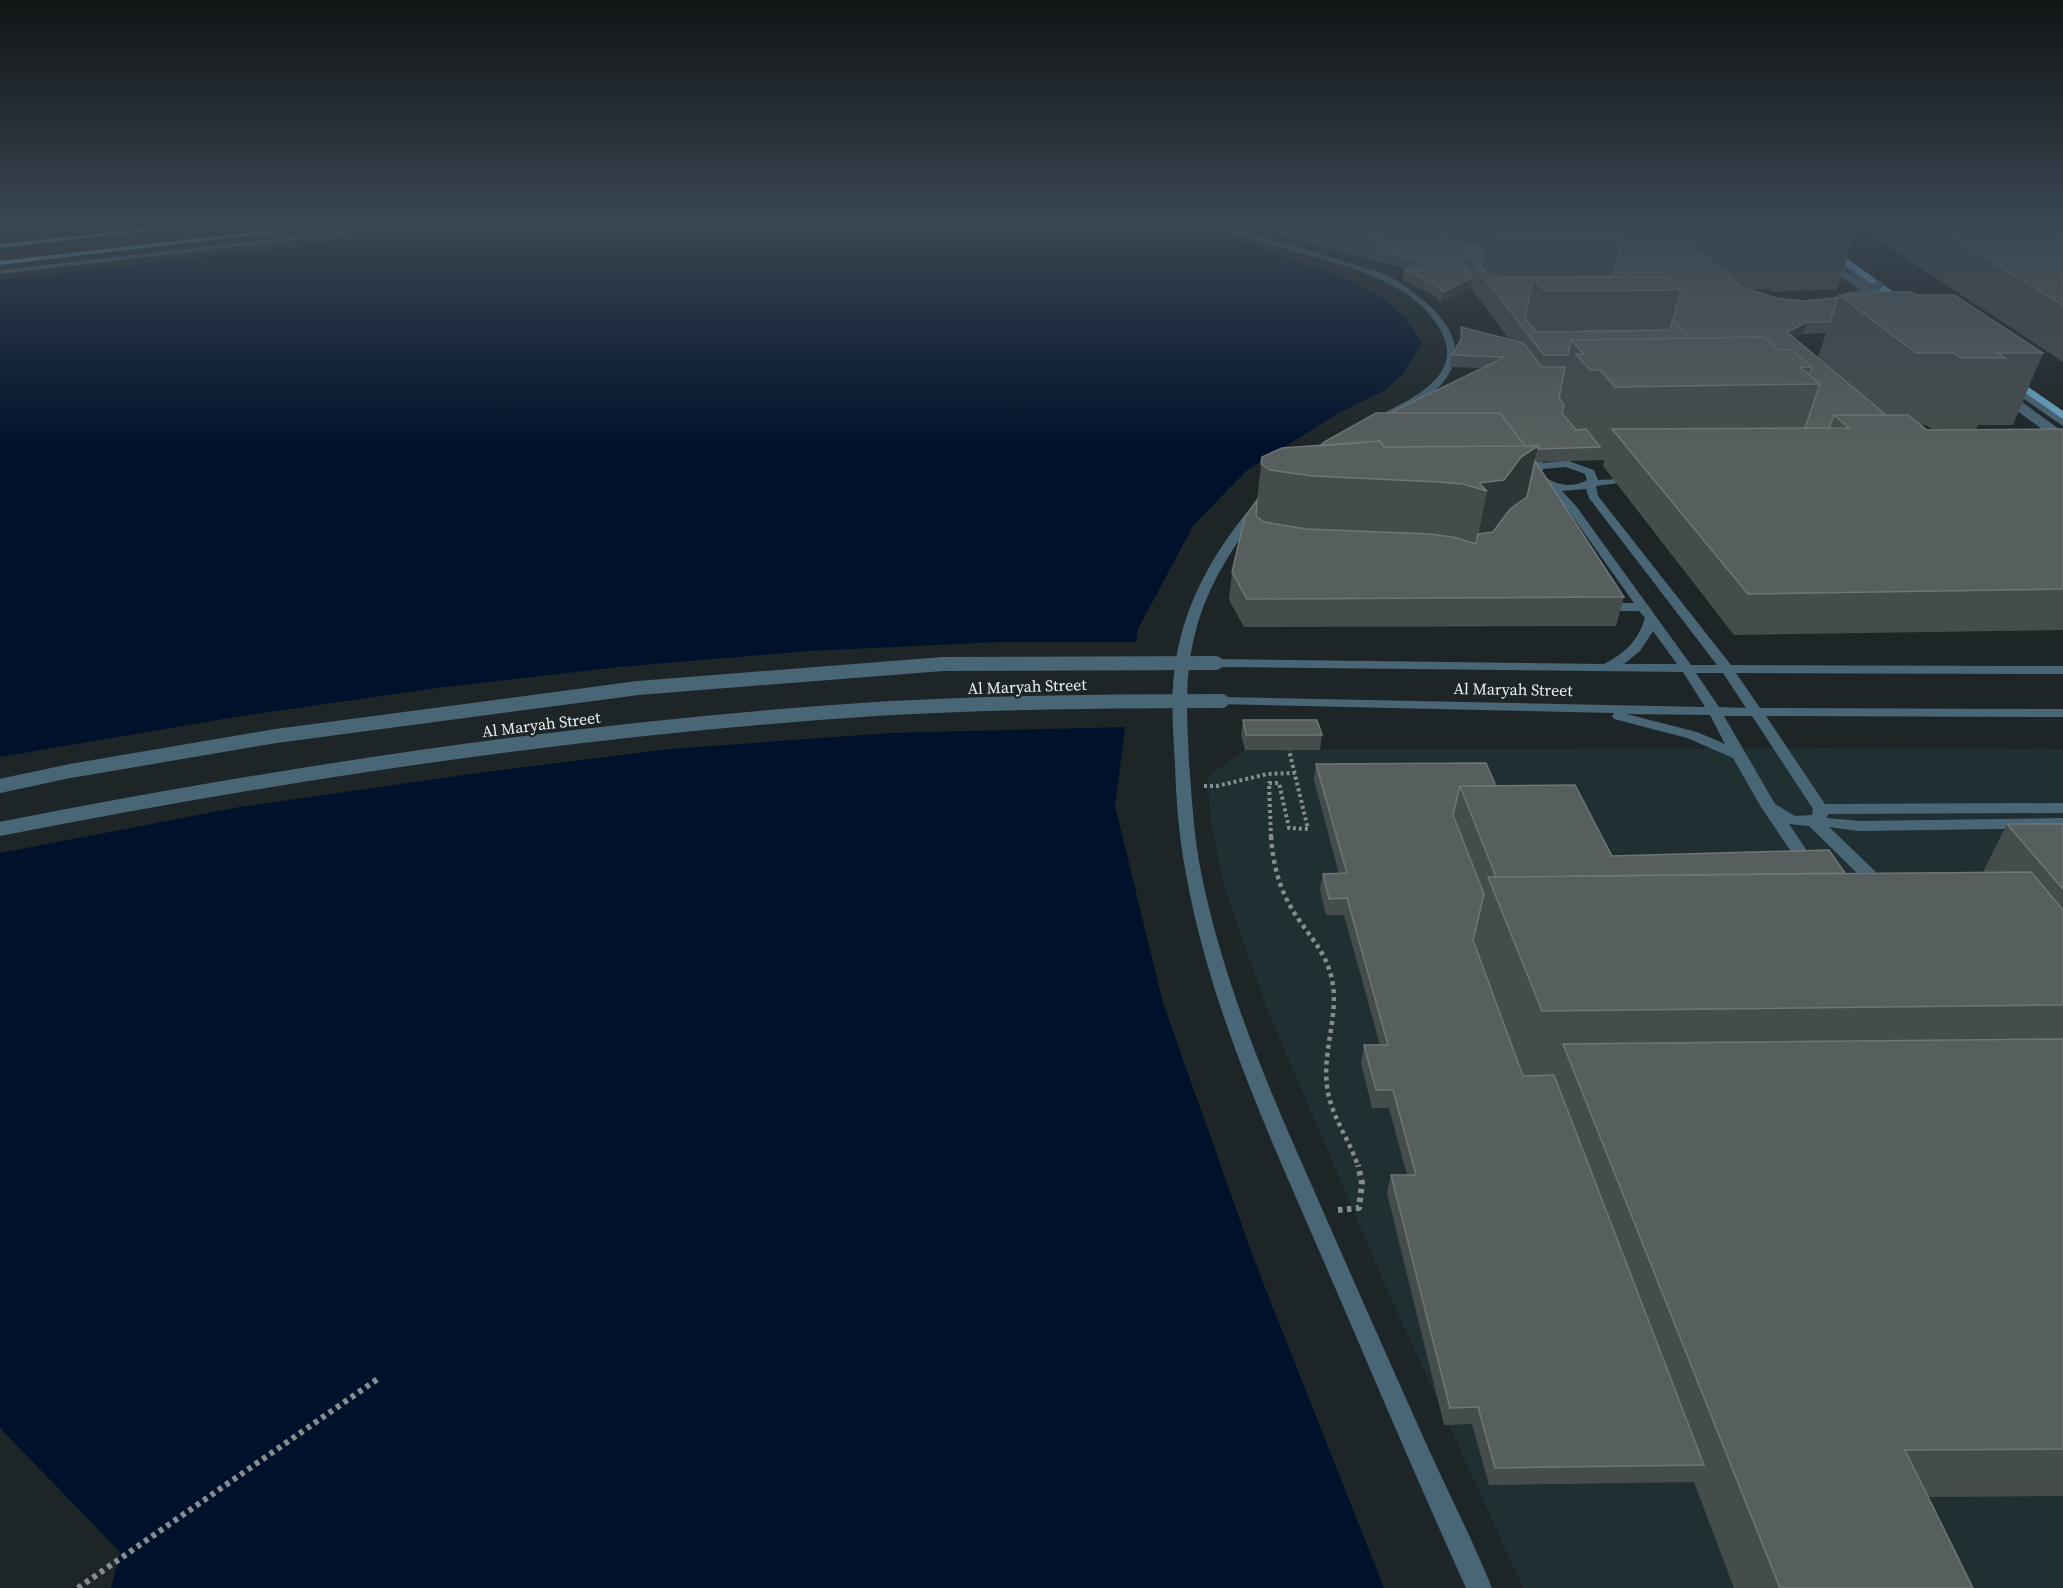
<svg xmlns="http://www.w3.org/2000/svg" width="2063" height="1588" viewBox="0 0 2063 1588" font-family="'Source Serif 4',serif">
  <style>
    .built { fill: #202f32 }
    .water { fill: #00122b }
    .pier { fill: #1d2526 }
    .lines { fill: none; stroke-linecap: round; stroke-linejoin: round }
    .path-far2 { stroke: #878d8e; stroke-width: 4; stroke-dasharray: 3 3; stroke-linecap: butt }
    .path-far1 { stroke: #878d8e; stroke-width: 4.5; stroke-dasharray: 4 4; stroke-linecap: butt }
    .path { stroke: #878d8e; stroke-width: 6; stroke-dasharray: 4.5 4.5; stroke-linecap: butt }
    .minor { fill: #496676; fill-rule: evenodd }
    .major { fill: #6ba9ca; fill-rule: evenodd }
    .minor-bridge-far2 { stroke: #496676; stroke-width: 8 }
    .minor-bridge-far1 { stroke: #496676; stroke-width: 10 }
    .minor-bridge { stroke: #496676; stroke-width: 14 }
    .wall { fill: #454d4c; fill-rule: evenodd }
    .shaded-wall { fill: #2d3636 }
    .building { fill: #575f5e; stroke: #6e7675; stroke-width: 1.5 }
    .labels { text-anchor: middle; dominant-baseline: central; stroke-width: 4.5; stroke-linejoin: round; paint-order: stroke }
    .street-label { font-size: 16px; fill: #ecf1f2; stroke: #1d2526 }
  </style>
  <rect width="100%" height="100%" fill="#1d2526"/>
  <!-- built -->
  <path class="built" d="M1825,748L2063,749V1588H1523L1385,1285L1267,1009L1225,889L1211,822L1207,777L1245,750Z"/>
  <!-- water -->
  <path class="water" d="M494,224H1189L1339,276L1382,297L1405,318L1422,343L1403,374L1385,390L1337,414L1246,471L1193,526L1138,629L1115,806L1163,1003L1255,1262L1384,1588H111L120,1552L0,1428V280Z"/>
  <!-- pier -->
  <path class="pier" d="M1000,642H1139L1128,727L890,733L670,749L478,773L240,807L0,853V757L235,717L437,688L619,667L809,651Z"/>
  <g class="lines">
    <!-- path-far2 -->
    <path class="path-far2" d="M1204,786H1217L1267,774L1295,773
      M1271,837L1269,783H1279L1289,828L1308,829L1289,750"/>
    <!-- path-far1 -->
    <path class="path-far1" d="M1271,836C1273,866 1280,892 1297,917C1309,935 1324,951 1330,972C1342,1010 1322,1047 1327,1086C1330,1114 1349,1139 1358,1166"/>
    <!-- path -->
    <path class="path" d="M1338,1210L1359,1208L1362,1183L1358,1165
      M78,1588L379,1378"/>
    <!-- minor -->
    <path class="minor" d="M75,224H106L102,226L0,234V230Z
      M411,224H434L0,274V270Z
      M1209,224H1220L1386,274C1427,299 1486,342 1436,390C1419,406 1395,415 1376,425H1368V421C1402,403 1467,380 1441,331C1408,269 1308,259 1248,238C1235,234 1220,231 1209,224Z
      M1825,250H1831L1901,302V306H1895L1825,254Z
      M2007,383H2013L2063,418V426L2007,387Z
      M1553,442L1557,443L1571,462L1594,470L1598,480L1618,479V483L1596,486L1598,496L1731,665L2063,666V674L1736,673L1760,708L2063,709V717L1766,716L1825,804L2063,803V813L1828,814L1827,818L1859,821L2063,818V828L1859,831L1829,827L1875,871L1877,875L1875,879H1863L1809,826L1789,824L1818,867L1810,872L1804,871L1761,807L1733,758L1687,738L1614,719L1612,716L1614,713L1217,704L1215,701L1217,698L1222,697L1705,707L1683,672L1216,667L1209,663L1216,659L1604,664C1625,653 1638,641 1645,618L1639,611H1601L1595,607L1601,603H1634L1568,510L1546,487L1536,481L1530,473L1535,466L1519,446L1520,444H1528L1543,463L1560,461L1548,445ZM1566,467L1585,474L1587,480C1572,489 1552,485 1541,473L1543,469ZM1586,489L1589,498L1717,665H1691L1576,506L1562,491ZM1653,631L1677,664H1624L1640,651ZM1696,673H1723L1746,708L1719,707ZM1626,714L1710,715L1725,744L1697,732ZM1724,716H1752L1813,809L1812,815L1795,816L1775,804Z
      M1257,504L1263,507C1233,547 1207,585 1195,634C1184,676 1187,719 1189,762C1192,800 1194,839 1202,877C1225,988 1270,1092 1316,1195C1353,1280 1391,1365 1429,1450C1450,1496 1473,1541 1492,1588H1466C1417,1480 1371,1371 1324,1262C1270,1137 1210,1009 1186,874C1179,837 1176,800 1175,764C1173,729 1170,694 1176,659C1186,600 1215,550 1253,505Z"/>
    <!-- major -->
    <path class="major" d="M186,224H210L0,248V244Z
      M324,224H347L0,265V261Z
      M1827,248H1833L1910,304L1903,306L1827,252Z
      M2008,377H2014L2063,411V419L2008,381Z"/>
    <!-- minor-bridge-far2 -->
    <path class="minor-bridge-far2" d="M1825,262L1872,293
      M1840,302L1879,285"/>
    <!-- minor-bridge-far1 -->
    <path class="minor-bridge-far1" d="M2005,396L2063,438"/>
    <!-- minor-bridge -->
    <path class="minor-bridge" d="M0,786L70,771L276,736L638,688L943,664L1216,663
      M0,829C289,772 581,728 876,709C991,702 1107,701 1222,701"/>
  </g>
  <!-- wall -->
  <path class="wall" d="M1245,224H1663L1687,243L1692,224H1852L1857,227L1837,289L1773,292L1769,289H1748L1776,298L1803,301L1834,298L1838,297L1839,295H1864L1865,292L1916,295L2043,353L2013,425H1978L1976,429H2063V630L1734,635L1603,466L1604,460L1536,462L1624,597L1616,626L1244,627L1229,600L1232,572L1257,500L1262,457L1320,446L1390,413L1482,368L1450,367L1452,355L1459,342L1461,327L1509,339L1471,288L1441,303L1435,296L1403,280L1404,269H1410L1378,262L1245,225ZM1826,333L1818,358L1794,338L1803,334ZM1920,425H1926L1933,430H1927Z
    M1854,224H2063V362Z
    M1243,720L1322,735L1320,750H1245L1241,735Z
    M1316,764L1496,786L1612,856L1845,873L1983,872L2007,824H2063V1496L1928,1497L1973,1588H1734L1694,1482L1489,1485L1472,1424L1444,1425L1387,1193L1391,1175H1407L1389,1108H1372L1361,1063L1364,1045H1380L1344,915H1326L1320,890L1323,874H1339L1314,780Z"/>
  <!-- shaded-wall -->
  <path class="shaded-wall" d="M1473,277L1471,288L1441,303L1443,292Z
    M1807,322L1803,334L1784,344L1787,332Z
    M1538,446L1521,523L1473,562L1487,491L1479,483Z"/>
  <!-- building -->
  <path class="building" d="M1316,224H1376L1380,230L1373,229L1381,241Z
    M1376,224H1442L1441,229L1448,237H1456L1465,247H1485L1484,253H1465L1463,264L1473,277L1443,292L1437,285L1404,269L1428,268L1413,259L1380,251L1381,241L1379,238L1380,230Z
    M1622,224H1663L1744,288L1776,298L1803,301L1834,298L1838,297L1830,322H1807L1787,332L1886,415H1834L1829,428H1805L1820,384L1809,375L1812,367L1791,350H1779L1764,337L1691,338L1673,320L1681,290L1666,277H1628L1616,265L1623,238L1619,235Z
    M1752,224H1852L1857,227L1792,230L1787,227L1757,228Z
    M1929,224H2063V305Z
    M1610,227L1623,238L1498,239L1488,228Z
    M1465,253H1484L1481,266L1491,278L1614,276L1616,265L1628,277L1533,278L1525,318L1536,332L1670,330L1673,320L1691,338L1571,340L1568,355H1544Z
    M1666,277L1681,290L1545,291L1533,278Z
    M1852,292L1856,295H1843Z
    M1865,292H1911L1916,295H1954L2043,353H1998L2005,358H1961L1954,353H1916L1839,295H1870Z
    M1461,327L1523,343L1542,367H1565L1559,398L1564,405L1562,413L1576,430L1586,429L1600,447L1538,449V446H1525L1500,413H1390L1505,357L1452,355L1462,338Z
    M1764,337L1779,350H1791L1812,367H1800L1820,384L1615,387L1600,370H1590L1576,354H1584L1571,340Z
    M1376,413H1500L1525,446L1384,447L1380,441L1320,446L1324,442Z
    M1834,415H1908L1927,430L2063,429V589L1748,594L1612,429L1849,428Z
    M1380,441L1384,447L1538,446L1521,457L1504,480L1479,483L1487,491L1463,484L1439,482L1312,476L1270,470L1261,464L1262,457L1282,448Z
    M1535,461L1624,597L1247,599L1232,572L1245,517L1257,500L1256,516L1264,522L1306,529L1429,534L1453,537L1476,544L1478,534L1493,532L1510,509L1527,497Z
    M1243,720H1317L1322,735H1246Z
    M1486,763L1496,786H1460L1453,815L1484,894L1473,940L1523,1076L1554,1075L1704,1465L1495,1468L1478,1407L1450,1408L1391,1175H1416L1393,1090H1376L1364,1045H1388L1347,898L1329,899L1323,874L1347,873L1316,764Z
    M1575,785L1612,856L1829,850L1845,873L1496,877L1460,786Z
    M2007,824H2063V889Z
    M2031,872L2063,910V1005L1542,1011L1488,877Z
    M2063,1039V1449L1905,1450L1973,1588H1780L1563,1044Z"/>
  <!-- sky -->
  <linearGradient id="sky" x2="0" y2="1"><stop stop-color="#101415"/><stop offset="0.5" stop-color="#3a4652"/><stop offset="1" stop-color="#3a4652" stop-opacity="0"/></linearGradient>
  <rect width="2063" height="446" fill="url(#sky)"/>
  <g class="labels">
    <!-- street labels -->
    <g class="street-label">
      <text transform="translate(1027 686) rotate(-2)">Al Maryah Street</text>
      <text transform="translate(1513 689) rotate(1)">Al Maryah Street</text>
      <text transform="translate(541 724) rotate(-7)">Al Maryah Street</text>
    </g>
  </g>
</svg>
